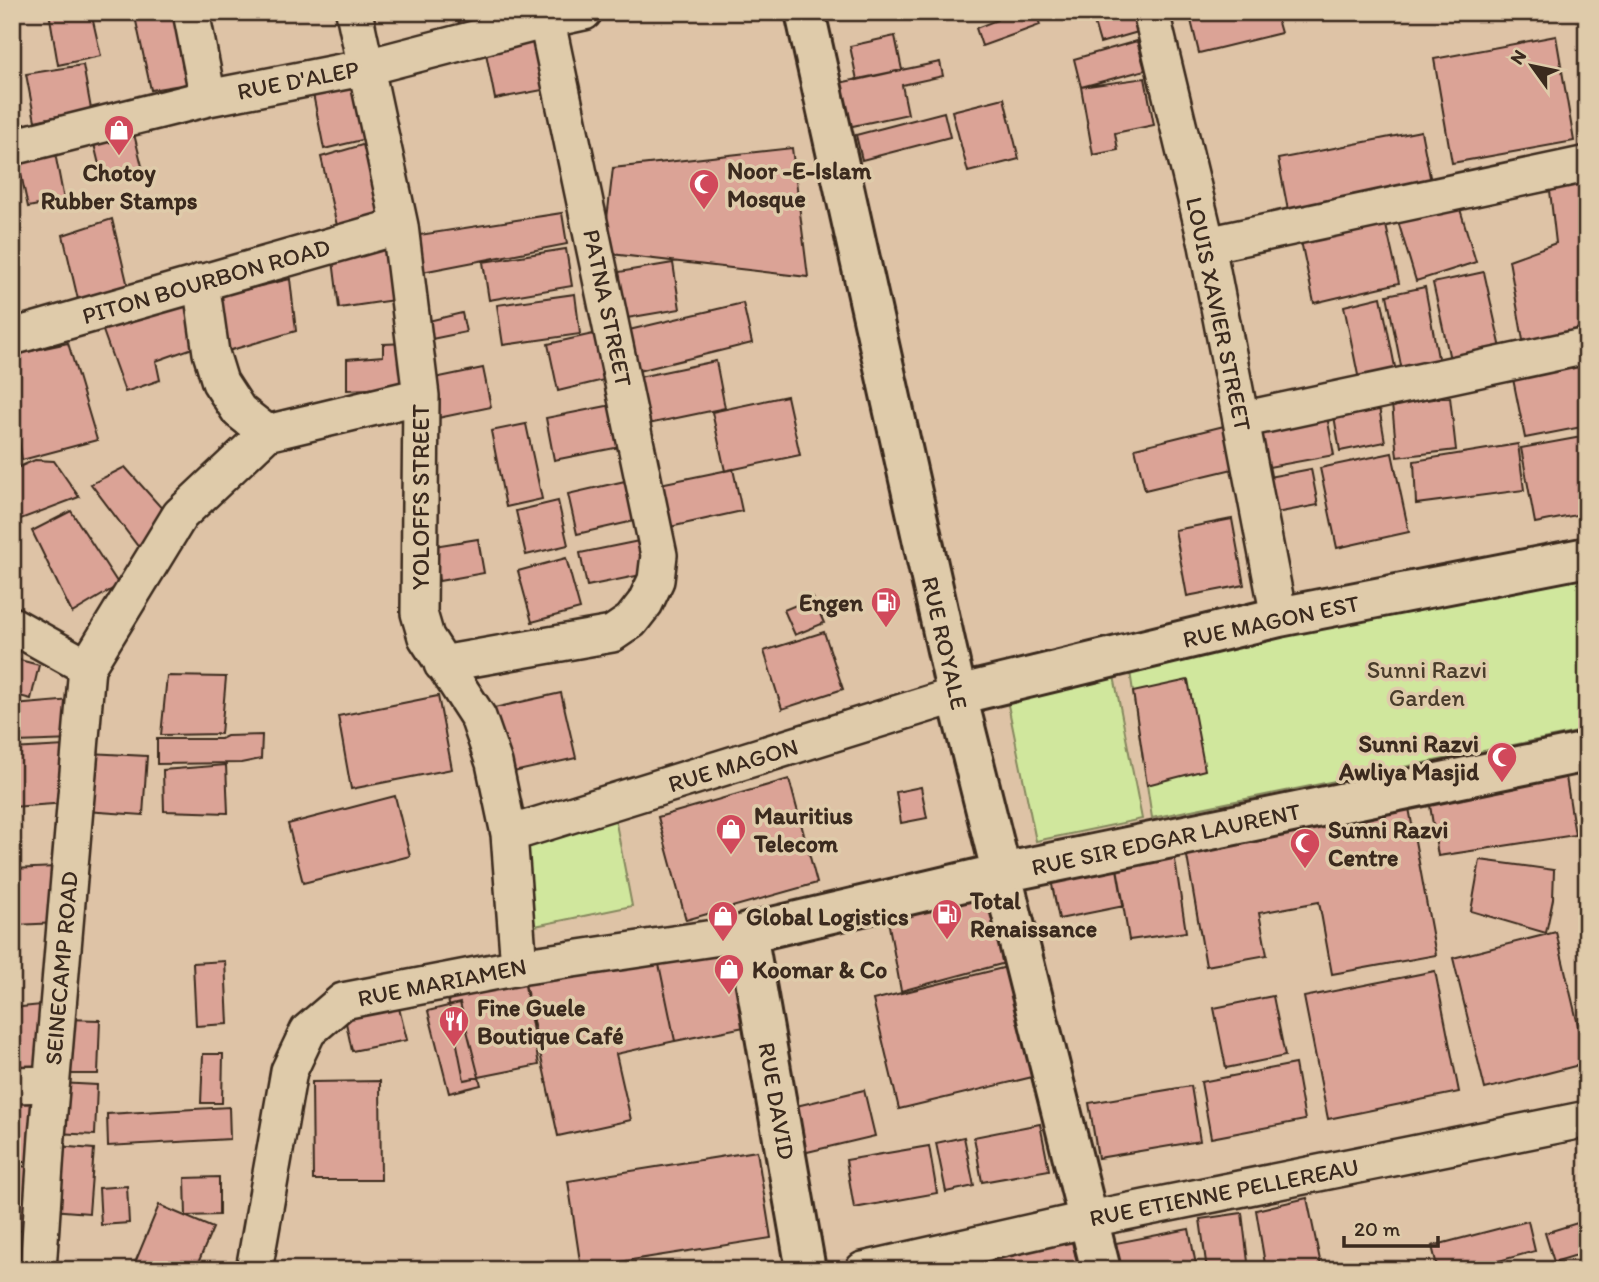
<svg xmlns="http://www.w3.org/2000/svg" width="1599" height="1282" viewBox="0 0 1599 1282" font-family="Itim,sans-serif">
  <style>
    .green { fill: #d0e79d; stroke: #86885e; stroke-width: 2 }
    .building { fill: #dba396; stroke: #3b2a1e; stroke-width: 2 }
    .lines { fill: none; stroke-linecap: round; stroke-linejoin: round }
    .minor-casing { stroke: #3b2a1e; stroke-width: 40 }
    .major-casing { stroke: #3b2a1e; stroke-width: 44 }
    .minor { stroke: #dfcbaa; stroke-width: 35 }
    .major { stroke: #dfcbaa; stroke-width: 38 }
    .labels { text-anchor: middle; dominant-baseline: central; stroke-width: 7; stroke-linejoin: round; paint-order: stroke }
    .street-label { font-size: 24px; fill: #3b2a1e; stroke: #dfcbaa }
    .poi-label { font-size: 24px; font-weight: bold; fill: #3b2a1e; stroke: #dfcbaa; text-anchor: start }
    .park-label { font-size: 24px; fill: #4a3d2b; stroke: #dfcbaa }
  </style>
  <rect width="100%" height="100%" fill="#dec3a6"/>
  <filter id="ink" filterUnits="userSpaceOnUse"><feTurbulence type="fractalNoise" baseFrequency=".0143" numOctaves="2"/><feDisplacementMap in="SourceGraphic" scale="14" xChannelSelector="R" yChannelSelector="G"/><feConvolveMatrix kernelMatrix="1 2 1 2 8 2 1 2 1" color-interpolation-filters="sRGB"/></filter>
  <g filter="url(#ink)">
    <!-- green -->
    <path class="green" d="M1587,571V730L1152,818L1129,665Z
      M1114,676L1142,819L1036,841L1007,700Z
      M614,813L632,906L535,926L517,833Z"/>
    <!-- building -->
    <path class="building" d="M49,12H91L101,56L58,65Z
      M134,12H194L211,80L151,90Z
      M457,12H516L459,24Z
      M995,12H1036L1040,25L982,46L976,28L997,20Z
      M1091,12H1132L1138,32L1100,43Z
      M1189,12H1275L1281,33L1199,53Z
      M542,32L553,88L495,99L484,43Z
      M895,36L902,70L857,80L850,46Z
      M1556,36L1574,141L1452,163L1434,59Z
      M1137,41L1145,70L1081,87L1074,59Z
      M940,62L943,76L902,85L908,114L848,127L839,83Z
      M83,65L91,109L35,121L26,74Z
      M348,70L366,139L324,149L310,79Z
      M1145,78L1154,125L1115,133L1118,150L1093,155L1081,87Z
      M1004,98L1019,159L968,172L952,111Z
      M944,112L950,137L862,160L856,135Z
      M1421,131L1431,182L1288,210L1278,159Z
      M134,134L143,170L103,181L94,144Z
      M369,143L387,226L339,234L321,157Z
      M792,148L808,277L603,253L613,168Z
      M55,153L64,200L28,207L18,160Z
      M1587,175V330L1524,346L1509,260L1556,243L1549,182Z
      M1457,199L1476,262L1416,281L1397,218Z
      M562,213L567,244L422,272L413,236Z
      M112,219L130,295L80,308L63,235Z
      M1385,221L1399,283L1314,303L1301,241Z
      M391,245L401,299L339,308L333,260Z
      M566,249L572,286L489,300L483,262Z
      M673,263L680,309L621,319L613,273Z
      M1484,272L1502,353L1451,364L1433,283Z
      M290,279L296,331L228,351L215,297Z
      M1425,287L1439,363L1402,371L1387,295Z
      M575,294L580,334L503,345L497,305Z
      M1381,297L1396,372L1359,380L1344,306Z
      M192,298L210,342L156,361L160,380L125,392L102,328Z
      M743,303L752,343L638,371L629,330Z
      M462,313L466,332L422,341L420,323Z
      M602,332L612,378L558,391L548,344Z
      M68,343L97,440L22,460L12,393V355Z
      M408,343L411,387L347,390V359L383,356V344Z
      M1587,359V426L1525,438L1512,374Z
      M716,361L725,408L648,424L639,377Z
      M483,368L491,407L438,418L430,379Z
      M787,396L800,455L725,471L712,412Z
      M1450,397L1456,450L1397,457L1392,404Z
      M617,404L625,446L554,460L546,418Z
      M1379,407L1385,442L1340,451L1334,416Z
      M1327,416L1334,455L1258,469L1251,430Z
      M526,424L542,499L506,507L491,431Z
      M1228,425L1237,468L1145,490L1135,448Z
      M12,433L16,458L12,460Z
      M1587,436V513L1535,523L1521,448Z
      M1518,444L1524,490L1416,504L1414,461Z
      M1392,453L1409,532L1337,548L1320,468Z
      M35,460L54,461L79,497L18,520L12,506V470Z
      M125,467L173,521L146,557L91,484Z
      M733,469L742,511L670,527L660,484Z
      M1311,469L1318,505L1265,515L1258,479Z
      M638,478L647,518L577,534L568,494Z
      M558,501L568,545L526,555L516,511Z
      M71,511L119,585L72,613L32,531Z
      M1232,519L1244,585L1187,596L1175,530Z
      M478,539L484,573L439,581L434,546Z
      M644,540L651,573L587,586L580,553Z
      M566,558L580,609L532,622L518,571Z
      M813,598L824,623L795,635L784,610Z
      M824,632L843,689L782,709L764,651Z
      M12,658L39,665L31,699L12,694Z
      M167,676L226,677L221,734L161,735Z
      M1188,680L1205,770L1147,785L1133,692Z
      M561,693L576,758L500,775L485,710Z
      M438,696L452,769L351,789L338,716Z
      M72,700L74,740L16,742L14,705Z
      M12,713L16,742L12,743Z
      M262,735L261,759L241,763L157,764V739H221L227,736Z
      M65,746L67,803L12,807V749Z
      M89,753L147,756L143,815L85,811Z
      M226,765L228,813L164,811L163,770Z
      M1566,777L1575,835L1438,856L1429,799Z
      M789,779L817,883L686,920L658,817Z
      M921,787L927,818L901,823L896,792Z
      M395,796L410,856L303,883L288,824Z
      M1407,797L1436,955L1332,974L1319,902L1259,913L1267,955L1206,966L1184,839Z
      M1173,847L1186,932L1129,940L1115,857Z
      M1115,857L1124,906L1059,919L1049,870Z
      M1480,860L1554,870L1553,899L1546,933L1471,911Z
      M56,867L58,923L15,925L12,869Z
      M985,896L1009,962L901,991L888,920Z
      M729,928L749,1026L675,1041L655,945Z
      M1556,932L1587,1063L1485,1089L1453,958Z
      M655,945L675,1041L616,1054L631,1120L558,1136L523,974Z
      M225,961L228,1024L196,1026L193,963Z
      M1019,964L1045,1074L899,1109L873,1000Z
      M1435,971L1459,1092L1328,1119L1304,997Z
      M523,974L539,1065L464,1080L446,989Z
      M1273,996L1285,1056L1226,1068L1214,1008Z
      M460,1003L481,1085L449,1093L428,1011Z
      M398,1004L407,1040L352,1051L345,1018Z
      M41,1005L46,1067L12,1071V1008Z
      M65,1019L100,1020L98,1074H63Z
      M203,1054H223L222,1103H201Z
      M1295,1064L1305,1120L1211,1138L1201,1082Z
      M380,1081L381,1180H313L312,1082Z
      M59,1083L97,1085L95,1135L56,1133Z
      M1191,1086L1200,1141L1098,1158L1089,1103Z
      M864,1090L875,1136L803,1153L792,1107Z
      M12,1103H31L33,1162H12Z
      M229,1107L230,1139L108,1146L107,1114Z
      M1040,1124L1049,1170L982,1182L974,1137Z
      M964,1137L974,1186L946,1192L936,1143Z
      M56,1146L94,1149L89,1213L51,1210Z
      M929,1146L937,1193L854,1208L846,1160Z
      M757,1151L771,1238L581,1268L568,1181Z
      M12,1165L28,1167L24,1231L12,1230Z
      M219,1177V1215L186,1216L185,1178Z
      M127,1186L129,1223L101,1225L99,1188Z
      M1307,1198L1322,1270H1266L1256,1210Z
      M159,1205L213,1228L195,1270H132Z
      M1242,1213L1249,1270H1207L1200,1219Z
      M1587,1220V1252L1554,1262L1545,1233Z
      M1528,1221L1535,1251L1466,1270H1438L1432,1246Z
      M1189,1229L1197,1270H1121L1116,1243Z
      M1069,1230L1079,1270H960L958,1259Z"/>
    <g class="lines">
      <!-- minor casing -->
      <g class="minor-casing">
        <path id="minor" d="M191,12L208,98
          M354,12L400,226L421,396L419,613L426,637L478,717L494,763L509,834L519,967
          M1151,12L1207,245L1279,617
          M12,147L208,98L367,67L547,20L584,12
          M1207,245L1587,164
          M201,282L211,353L220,382L239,411L267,433
          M12,337L400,226
          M1241,420L1587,346
          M12,625L87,667
          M442,664L612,634L631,621L645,603L656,580L659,555L545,12
          M509,834L957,695
          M12,1085L51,1084
          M38,1270L47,1136L87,667L180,515L267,433L421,396
          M254,1270L289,1071L308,1031L343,1001L519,967L747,933
          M863,1270L1090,1219L1587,1119"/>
      </g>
      <!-- major casing -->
      <g class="major-casing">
        <path id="major" d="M805,12L957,695L1101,1270
          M957,695L1279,617L1587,557
          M806,1270L747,933L1002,873L1587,752"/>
      </g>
      <!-- minor -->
      <use href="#minor" class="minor"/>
      <!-- major -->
      <use href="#major" class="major"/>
    </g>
  </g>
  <!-- icons -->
  <defs>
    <g id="shop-pin" transform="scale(1.575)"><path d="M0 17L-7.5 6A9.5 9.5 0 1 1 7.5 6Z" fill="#d1495b" stroke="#dfcbaa"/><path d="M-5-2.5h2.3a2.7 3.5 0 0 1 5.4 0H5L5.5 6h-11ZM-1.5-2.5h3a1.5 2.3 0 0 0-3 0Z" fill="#fff"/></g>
    <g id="mosque-pin" transform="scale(1.575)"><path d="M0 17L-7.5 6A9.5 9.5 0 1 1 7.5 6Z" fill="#d1495b" stroke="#dfcbaa"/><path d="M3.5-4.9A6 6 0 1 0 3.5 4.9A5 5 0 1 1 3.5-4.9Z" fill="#fff"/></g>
    <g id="fuel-pin" transform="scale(1.575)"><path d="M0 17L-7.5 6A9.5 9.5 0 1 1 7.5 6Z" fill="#d1495b" stroke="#dfcbaa"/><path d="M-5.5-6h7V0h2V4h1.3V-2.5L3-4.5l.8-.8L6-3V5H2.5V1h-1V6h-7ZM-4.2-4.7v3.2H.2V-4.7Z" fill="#fff"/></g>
    <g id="restaurant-pin" transform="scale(1.575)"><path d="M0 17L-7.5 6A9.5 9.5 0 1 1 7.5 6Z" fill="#d1495b" stroke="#dfcbaa"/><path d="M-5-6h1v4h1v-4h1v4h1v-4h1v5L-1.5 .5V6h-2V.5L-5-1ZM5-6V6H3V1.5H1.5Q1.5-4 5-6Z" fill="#fff"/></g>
  </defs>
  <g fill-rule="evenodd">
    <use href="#shop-pin" x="119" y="130"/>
    <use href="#mosque-pin" x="704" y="184"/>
    <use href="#fuel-pin" x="886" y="602"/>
    <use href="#mosque-pin" x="1502" y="757"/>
    <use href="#shop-pin" x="731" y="829"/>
    <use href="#mosque-pin" x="1305" y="843"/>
    <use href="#fuel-pin" x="947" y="914"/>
    <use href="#shop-pin" x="723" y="916"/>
    <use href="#shop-pin" x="729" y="969"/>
    <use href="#restaurant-pin" x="454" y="1021"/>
  </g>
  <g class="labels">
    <!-- street labels -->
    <g class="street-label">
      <text transform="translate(298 80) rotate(-11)">RUE D'ALEP</text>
      <text transform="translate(206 281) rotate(-16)">PITON BOURBON ROAD</text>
      <text transform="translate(608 308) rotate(78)">PATNA STREET</text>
      <text transform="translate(1219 314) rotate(78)">LOUIS XAVIER STREET</text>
      <text transform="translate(420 497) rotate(-90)">YOLOFFS STREET</text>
      <text transform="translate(1271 621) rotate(-12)">RUE MAGON EST</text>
      <text transform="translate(945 643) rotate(77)">RUE ROYALE</text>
      <text transform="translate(733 765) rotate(-17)">RUE MAGON</text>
      <text transform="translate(1166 839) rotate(-12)">RUE SIR EDGAR LAURENT</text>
      <text transform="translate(61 968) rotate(-85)">SEINECAMP ROAD</text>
      <text transform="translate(442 982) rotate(-11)">RUE MARIAMEN</text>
      <text transform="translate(777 1101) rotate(80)">RUE DAVID</text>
      <text transform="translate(1224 1192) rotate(-11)">RUE ETIENNE PELLEREAU</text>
    </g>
    <!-- poi labels -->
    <g class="poi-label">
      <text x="727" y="170">Noor -E-Islam<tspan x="727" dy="28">Mosque</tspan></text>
      <text x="119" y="172" text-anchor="middle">Chotoy<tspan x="119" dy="28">Rubber Stamps</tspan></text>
      <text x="863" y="602" text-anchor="end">Engen</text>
      <text x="1479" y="743" text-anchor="end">Sunni Razvi<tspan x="1479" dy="28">Awliya Masjid</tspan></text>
      <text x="754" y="815">Mauritius<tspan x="754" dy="28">Telecom</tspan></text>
      <text x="1328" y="829">Sunni Razvi<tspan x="1328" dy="28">Centre</tspan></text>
      <text x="970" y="900">Total<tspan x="970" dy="28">Renaissance</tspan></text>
      <text x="746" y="916">Global Logistics</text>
      <text x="752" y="969">Koomar &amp; Co</text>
      <text x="477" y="1007">Fine Guele<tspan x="477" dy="28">Boutique Café</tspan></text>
    </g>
    <!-- park labels -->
    <g class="park-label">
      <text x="1427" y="669">Sunni Razvi<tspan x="1427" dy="28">Garden</tspan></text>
    </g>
  </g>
  <!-- margin -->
  <rect width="1599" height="1282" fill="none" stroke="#dfcbaa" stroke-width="42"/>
  <rect x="21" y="21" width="1557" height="1240" fill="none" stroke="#3b2a1e" stroke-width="2.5" filter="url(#ink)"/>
  <!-- north arrow -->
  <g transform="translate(1532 66) rotate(303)" stroke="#dfcbaa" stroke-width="5" paint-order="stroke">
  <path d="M0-5L12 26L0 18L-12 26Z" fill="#3b2a1e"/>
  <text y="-10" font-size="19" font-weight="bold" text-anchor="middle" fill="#3b2a1e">N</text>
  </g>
  <!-- scale -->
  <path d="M1344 1236v10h94v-10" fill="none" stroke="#3b2a1e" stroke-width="3.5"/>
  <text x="1354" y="1236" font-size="21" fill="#3b2a1e" stroke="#dfcbaa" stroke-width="5" paint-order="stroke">20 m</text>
</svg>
